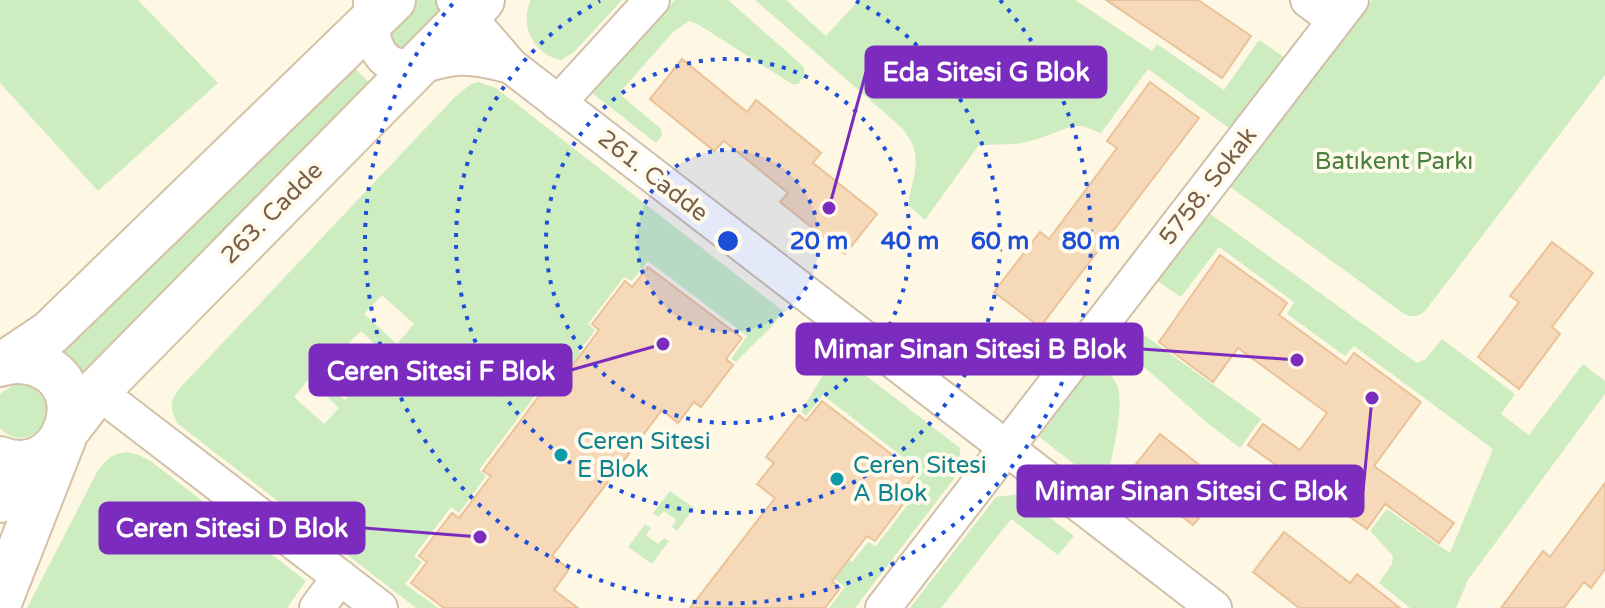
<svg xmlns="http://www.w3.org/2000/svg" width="1605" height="608" viewBox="0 0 1605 608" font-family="'Varela Round',sans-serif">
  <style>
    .green { fill: #cdedc1; fill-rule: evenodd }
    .building { fill: #f6d9b9; stroke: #eac298; stroke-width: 2 }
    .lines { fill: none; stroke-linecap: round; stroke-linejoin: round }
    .minor-casing { stroke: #d0c0a9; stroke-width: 38 }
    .secondary-casing { stroke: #d4c1a6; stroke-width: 48 }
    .minor { stroke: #fff; stroke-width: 34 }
    .secondary { stroke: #fff; stroke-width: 44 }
    .ring { fill: none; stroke: #1d4ed8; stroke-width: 4; stroke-dasharray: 4 8 }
    .culture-dot { fill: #0f9aa8; stroke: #fffaec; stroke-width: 3 }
    .labels { text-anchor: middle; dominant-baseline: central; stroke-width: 8; stroke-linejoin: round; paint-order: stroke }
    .park-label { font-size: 24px; fill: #49803e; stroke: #fffaec }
    .street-label { font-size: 24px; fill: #795f47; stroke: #fffaec }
    .culture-label { font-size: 24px; fill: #0d838f; stroke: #fffaec; text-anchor: start }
    .centre { fill: #1d4ed8; stroke: #fffaec; stroke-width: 4 }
    .ring-label { font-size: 24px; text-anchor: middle; font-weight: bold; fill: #1d4ed8; stroke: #fffaec; stroke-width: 8; stroke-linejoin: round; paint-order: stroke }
    .leader { fill: none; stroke: #7b2cbf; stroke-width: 3 }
    .callout-dot { fill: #7b2cbf; stroke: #fffaec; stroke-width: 3 }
    .callout { fill: #7b2cbf; stroke: #7b2cbf; stroke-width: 3 }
    .callout-label { font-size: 26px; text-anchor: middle; font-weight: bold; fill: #fff }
  </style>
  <rect width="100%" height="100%" fill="#fef7e4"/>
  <!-- green -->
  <path class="green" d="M0,0H138L218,83L98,191L0,83Z
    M418,0H439L442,13L404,52L394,51L387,36Z
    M531,0H622L574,52L561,60C533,54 519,25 531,0Z
    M675,0H728L804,67L805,76L798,84H792L699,25L689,21L673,32L621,91L622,96L661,129L662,135L656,143L591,92Z
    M755,0H786L826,36L859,0H1075L1152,51L1157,44L1224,90L1259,40L1284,57L1229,128L1148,69L1101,133L1082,126H1073L1035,140L1017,144L979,145L925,220L909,206V199C915,170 923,153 902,128Z
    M1372,0H1605V75L1425,311C1417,317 1412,318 1403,313L1229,186Z
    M347,61L375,88L87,372L80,374L60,363V346Z
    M479,82L496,88L783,311L773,325L736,362L731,359L747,336L648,261L632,281L624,277L588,324L595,330L579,352L593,363L575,387L553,372L479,470L486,476L459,513L451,507L414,556L422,562L405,584L438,608H416L178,424C170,410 169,402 179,389L455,97L471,84ZM382,295L414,324L397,344L364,314ZM361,331L386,355L371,373L345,347ZM332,353L364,380L345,400L314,374ZM309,379L339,408L324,424L294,397Z
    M1209,213L1417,363L1426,359L1442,339L1515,394L1501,414L1529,435L1583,364L1605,381V394L1468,580L1456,608H1410L1379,583L1392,564L1393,556L1370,531L1387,509L1450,553L1493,449L1354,346L1345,356L1287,314L1294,302L1219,247L1181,297L1157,281Z
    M1126,322L1261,419L1240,448L1206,422L1113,339Z
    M838,354L960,448V471L855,608H829L845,587L824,571L838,551L852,562L868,542L876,546L912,499L905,494L922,472L823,395L806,416L801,412L827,368Z
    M1098,358C1104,367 1112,375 1117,385C1126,407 1110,463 1105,488L1038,436Z
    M22,384C75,399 33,462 0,428V394L13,385Z
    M127,452L139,455L152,462L306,581L287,608H27L97,472C107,459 111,454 127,452Z
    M670,491L694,508L677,531L672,527L676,520L664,511L658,517L653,513Z
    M1019,494L1074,536L1058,555L1011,519L941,608H910L996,497Z
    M645,524L651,528L646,535L658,544L664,538L669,541L652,564L628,547Z"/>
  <!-- building -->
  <path class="building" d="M1106,0H1198L1251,36L1222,78Z
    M682,59L747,112L756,100L821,153L813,163L877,214L845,254L780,202L788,193L724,141L714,151L650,99Z
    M1150,82L1199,118L1040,327L994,292L1040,232L1049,239L1117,148L1107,141Z
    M1552,242L1593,273L1552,327L1560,334L1519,389L1478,357L1519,302L1510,296Z
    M1220,255L1287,303L1279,315L1346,364L1354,353L1421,402L1374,466L1454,523L1439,543L1385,504L1367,529L1248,445L1263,424L1300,450L1327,413L1238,348L1213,382L1159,342Z
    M648,267L742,338L726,359L733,365L701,407L694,402L678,423L662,410L552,556L569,569L554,590L578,608H444L411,583L427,562L419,556L452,513L459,518L491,476L483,471L554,376L561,381L599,330L592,324L625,281L632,287Z
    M822,401L916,473L900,494L907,499L875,541L867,536L832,581L840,588L825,608H690L775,498L757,484L774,463L766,457L799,415L806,421Z
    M1160,434L1226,486L1193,525L1128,474Z
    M1605,483V569L1591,588L1584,582L1564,608H1501L1543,551L1550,557Z
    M1284,532L1350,583L1357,574L1400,608H1299L1253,572Z"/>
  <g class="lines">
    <!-- minor casing -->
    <g class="minor-casing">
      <path id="minor" d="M371,0C370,35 373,74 420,66C432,63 444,59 456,58C476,57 492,61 511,66L454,0
        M1308,0L1335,20
        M511,66L1214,608
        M558,103L652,0
        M97,391L380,608
        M317,608L340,577
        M883,608L1351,0"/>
    </g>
    <!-- secondary casing -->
    <g class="secondary-casing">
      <path id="secondary" d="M8,361L50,333L393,0
        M0,364C12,360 24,360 36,364C100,385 64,484 0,459
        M67,430L97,391L482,0
        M0,483V500
        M0,600L64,437"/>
    </g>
    <!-- minor -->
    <use href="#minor" class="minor"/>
    <!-- secondary -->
    <use href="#secondary" class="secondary"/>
  </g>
  <!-- distance rings -->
  <circle cx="728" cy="241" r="91" fill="#1d4ed8" fill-opacity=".12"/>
  <g class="ring">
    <circle cx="728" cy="241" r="91"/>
    <circle cx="728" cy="241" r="182"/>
    <path d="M856 1A272 272 0 1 1 600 1"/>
    <path d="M1000 0A363 363 0 1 1 456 0"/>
  </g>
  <!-- markers -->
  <g class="culture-dot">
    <circle cx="561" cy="455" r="8"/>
    <circle cx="837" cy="479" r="8"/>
  </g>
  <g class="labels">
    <!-- park labels -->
    <g class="park-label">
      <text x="1394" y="161">Batıkent Parkı</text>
    </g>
    <!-- street labels -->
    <g class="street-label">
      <text transform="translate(653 176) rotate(38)">261. Cadde</text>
      <text transform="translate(1208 186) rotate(-52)">5758. Sokak</text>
      <text transform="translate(272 213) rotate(-45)">263. Cadde</text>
    </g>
    <!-- culture labels -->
    <g class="culture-label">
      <text x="577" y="441">Ceren Sitesi<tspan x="577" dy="28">E Blok</tspan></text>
      <text x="853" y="465">Ceren Sitesi<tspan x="853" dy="28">A Blok</tspan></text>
    </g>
  </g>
  <circle cx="728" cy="241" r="12" class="centre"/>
  <g class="ring-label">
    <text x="819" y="249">20 m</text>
    <text x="910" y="249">40 m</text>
    <text x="1000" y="249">60 m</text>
    <text x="1091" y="249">80 m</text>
  </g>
  <!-- callouts -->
  <path class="leader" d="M829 208L866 72M1297 360L1142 349M663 344L571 370M1372 398L1363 491M480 537L364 528"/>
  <g class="callout-dot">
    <circle cx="829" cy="208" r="8"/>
    <circle cx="1297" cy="360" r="8"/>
    <circle cx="663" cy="344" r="8"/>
    <circle cx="1372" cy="398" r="8"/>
    <circle cx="480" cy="537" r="8"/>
  </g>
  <g class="callout">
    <rect x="866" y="47" width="240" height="50" rx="8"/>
    <rect x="797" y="324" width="345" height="50" rx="8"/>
    <rect x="310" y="345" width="261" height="50" rx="8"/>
    <rect x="1018" y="466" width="345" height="50" rx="8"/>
    <rect x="100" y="503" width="264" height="50" rx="8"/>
  </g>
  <g class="callout-label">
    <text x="986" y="81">Eda Sitesi G Blok</text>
    <text x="970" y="358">Mimar Sinan Sitesi B Blok</text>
    <text x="441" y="380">Ceren Sitesi F Blok</text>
    <text x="1191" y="500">Mimar Sinan Sitesi C Blok</text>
    <text x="232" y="537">Ceren Sitesi D Blok</text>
  </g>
</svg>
